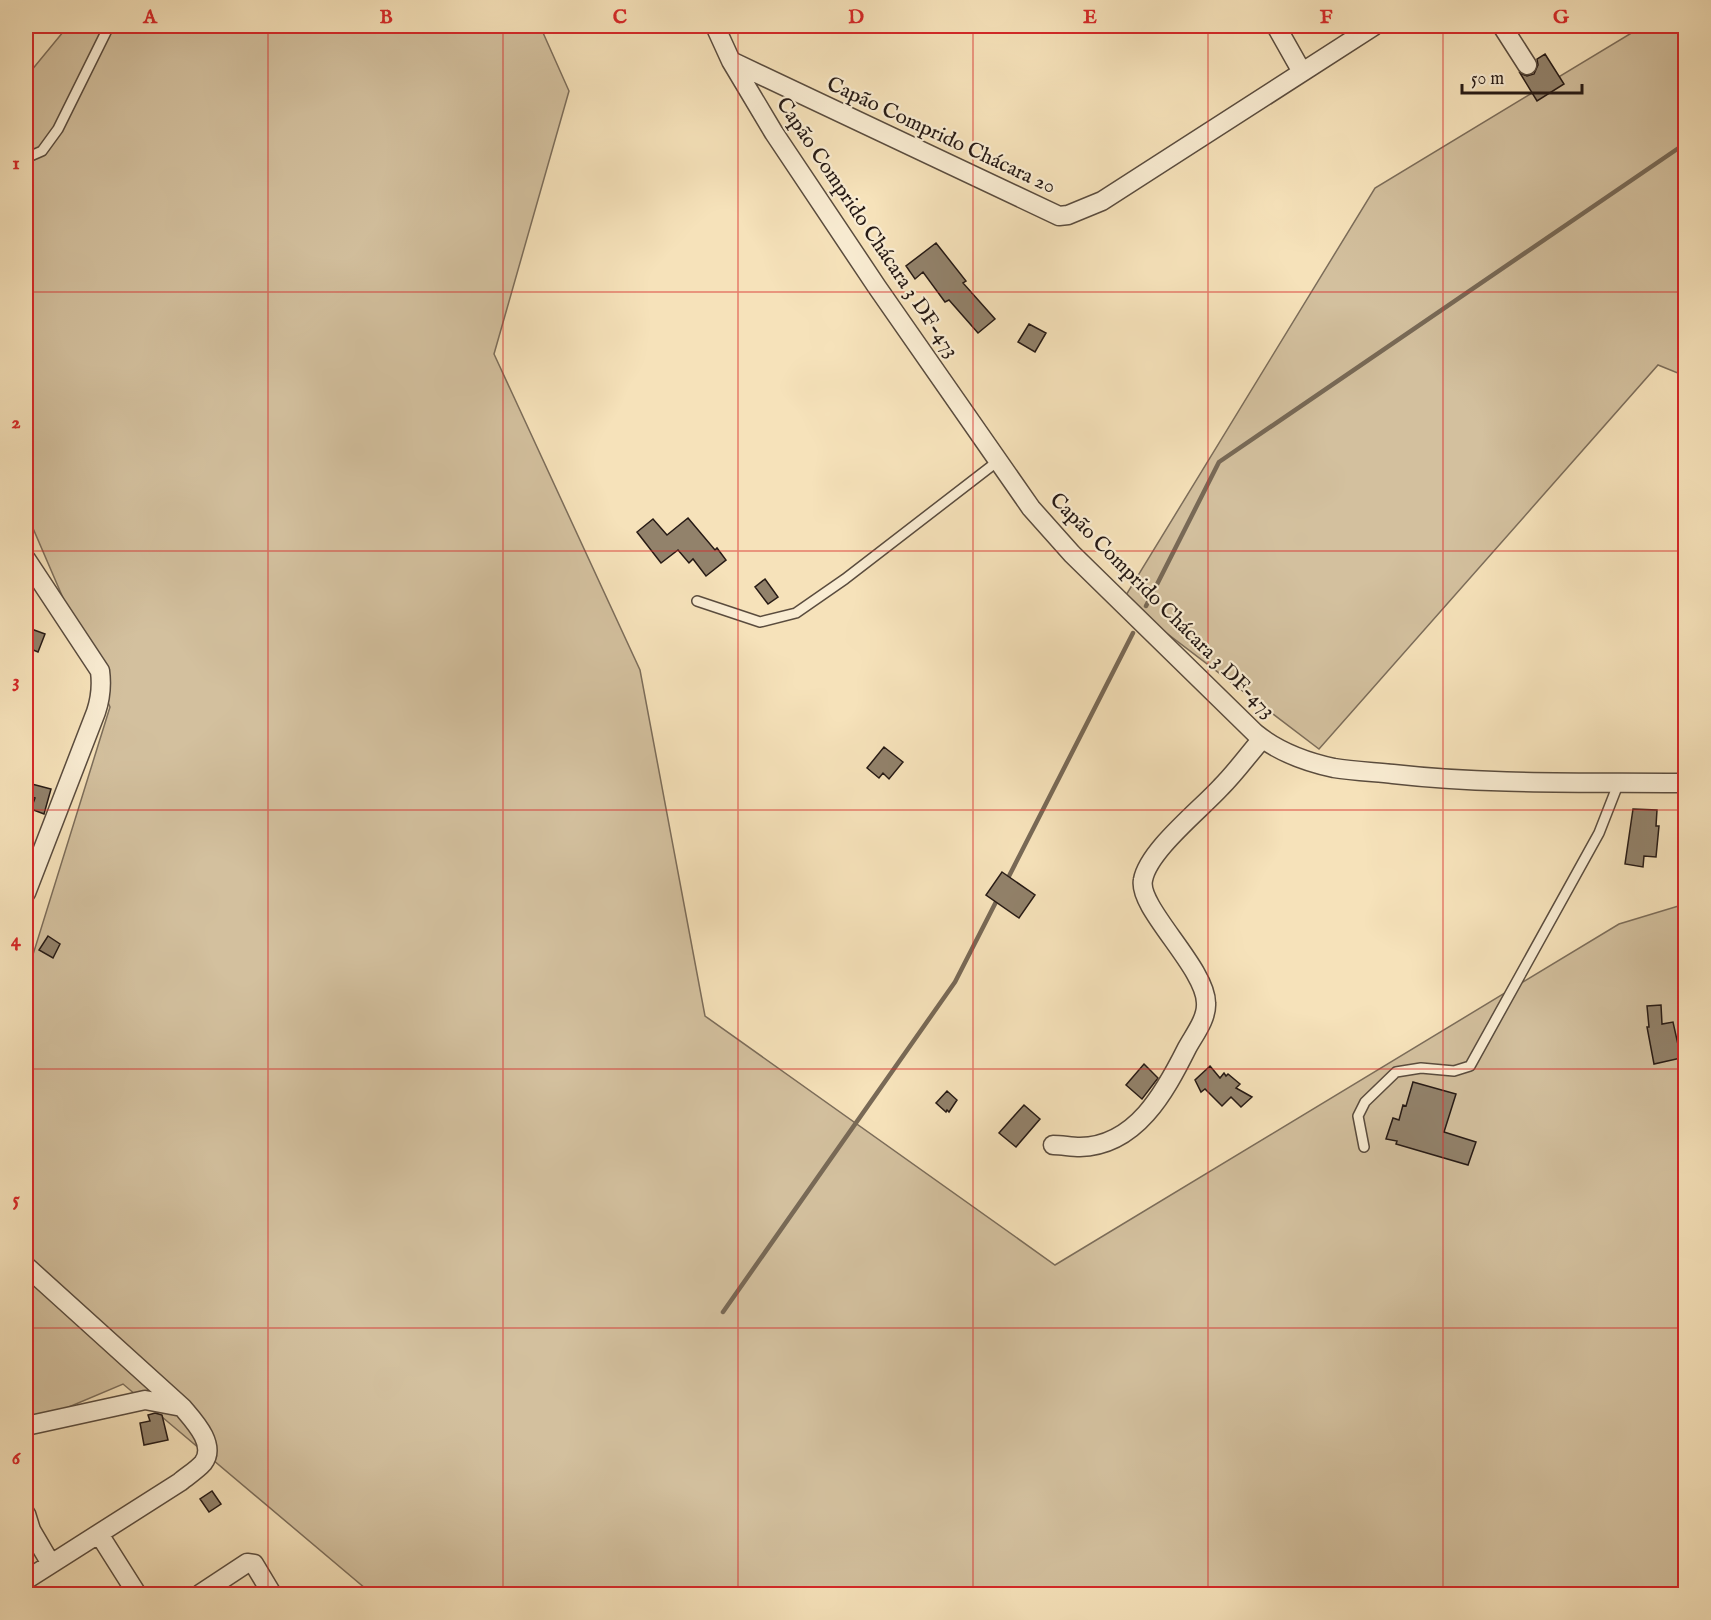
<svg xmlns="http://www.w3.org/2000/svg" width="1711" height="1620" viewBox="0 0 1711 1620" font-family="'IM FELL English',serif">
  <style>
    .green { fill: #d3c09e; stroke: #7c6d5a; stroke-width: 1.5 }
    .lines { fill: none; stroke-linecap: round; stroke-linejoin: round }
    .stream { stroke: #786956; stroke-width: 4.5 }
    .building { fill: #92826b; stroke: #261a15; stroke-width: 1.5 }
    .lane-casing { stroke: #5a4c3e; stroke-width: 12 }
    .street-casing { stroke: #5a4c3e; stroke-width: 21 }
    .lane { stroke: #f9ecd2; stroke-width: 9 }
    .street { stroke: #f9ecd2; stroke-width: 18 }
    .grid { fill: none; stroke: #d62828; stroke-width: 1.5; stroke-opacity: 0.55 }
    .labels { text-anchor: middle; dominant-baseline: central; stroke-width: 4.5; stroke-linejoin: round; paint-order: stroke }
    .street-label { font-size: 21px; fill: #261a15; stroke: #f9ecd2 }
    .neatline { fill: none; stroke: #d62828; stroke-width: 2 }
    .grid-label { font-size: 20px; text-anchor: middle; font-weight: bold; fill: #d62828 }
  </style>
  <rect width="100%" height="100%" fill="#f6e2ba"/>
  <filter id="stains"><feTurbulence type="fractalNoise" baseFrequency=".00333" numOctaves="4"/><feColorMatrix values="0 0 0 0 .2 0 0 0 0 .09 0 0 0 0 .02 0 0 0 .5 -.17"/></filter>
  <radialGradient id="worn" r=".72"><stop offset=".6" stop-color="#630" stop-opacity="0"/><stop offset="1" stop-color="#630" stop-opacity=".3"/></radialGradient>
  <!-- green -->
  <path class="green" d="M68,26H540L569,91L494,354L640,670L705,1016L1055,1265L1619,924L1685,904V1594H372L123,1384L26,1425V977L110,707L26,512V77Z
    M1643,26H1685V376L1658,365L1319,749L1123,600L1375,188Z"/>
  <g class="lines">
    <!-- stream -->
    <path class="stream" d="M1146,606L1219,462L1686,143
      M1007,880L1133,633
      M723,1312L955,982L998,898"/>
  </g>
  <!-- building -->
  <path class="building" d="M1545,54L1564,84L1537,101L1520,73L1527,76L1534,74L1538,65L1537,59Z
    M936,243L966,281L963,283L995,319L978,333L949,300L945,302L923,272L915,279L906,266Z
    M1029,324L1046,333L1035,352L1018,342Z
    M688,518L715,550L717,548L726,560L706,576L693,559L689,563L678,550L661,563L637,532L653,519L667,535Z
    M765,579L778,597L768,604L755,587Z
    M26,627L45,634L38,652L26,647Z
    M884,747L903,762L889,779L883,773L879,778L867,768Z
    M28,783L51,789L44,814L31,809L35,798L26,795Z
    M1633,809L1657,810L1656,826H1659L1656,857L1644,856L1643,867L1625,864Z
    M1002,872L1035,895L1019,918L986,895Z
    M48,936L60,944L53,958L39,950Z
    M1661,1005L1662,1024L1673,1022L1681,1058L1654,1064L1647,1027H1649L1647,1006Z
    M1144,1064L1158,1078L1142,1099L1126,1085Z
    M1210,1066L1220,1078L1224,1073L1226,1076L1228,1074L1240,1084L1236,1088L1252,1097L1241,1107L1231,1097L1222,1106L1205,1089L1201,1092L1195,1080Z
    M1413,1082L1456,1094L1444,1132L1476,1142L1468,1165L1396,1144L1397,1141L1386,1139L1393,1118L1399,1120L1403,1105L1406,1106Z
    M947,1091L957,1100L949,1112L947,1110L946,1112L936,1103Z
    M1024,1105L1040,1119L1016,1147L999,1133Z
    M155,1413L162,1415L168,1440L144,1445L140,1423L150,1421L148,1415Z
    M212,1491L221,1504L209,1512L200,1499Z"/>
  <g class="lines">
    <!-- lane casing -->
    <g class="lane-casing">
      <path id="lane" d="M26,158L42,151L58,129L109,26
        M697,601L760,622L796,613L845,579L998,461
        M1364,1147L1358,1116L1365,1102L1396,1072L1421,1068L1454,1071L1470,1066L1599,833L1619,782"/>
    </g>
    <!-- street casing -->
    <g class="street-casing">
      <path id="street" d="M715,26L731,61L774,133L877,287L1031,508L1072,554L1255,733C1277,751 1306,762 1334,768C1353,771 1374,772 1393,774C1490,785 1588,782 1686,783
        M1276,26L1302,72
        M1502,26L1527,65
        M731,61L1059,216L1068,215L1102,201L1374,26
        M26,559L100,671C102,686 101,697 96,712L26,893
        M1053,1145C1062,1145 1071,1147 1080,1147C1136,1146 1165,1092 1187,1048C1194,1035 1207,1019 1206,1003C1206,968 1137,907 1143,880C1148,851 1200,810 1221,787C1236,772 1248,755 1262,739
        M26,1266L183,1408C194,1421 217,1445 203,1463C197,1470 187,1476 180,1482L26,1580
        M26,1426L145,1400L182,1407
        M26,1514L31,1530L51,1564
        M99,1534L137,1594
        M200,1594L247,1563L254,1564L272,1594"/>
    </g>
    <!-- lane -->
    <use href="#lane" class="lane"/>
    <!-- street -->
    <use href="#street" class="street"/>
  </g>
  <!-- grid -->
  <path class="grid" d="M268,26V1594M503,26V1594M738,26V1594M973,26V1594M1208,26V1594M1443,26V1594M26,292H1686M26,551H1686M26,810H1686M26,1069H1686M26,1328H1686"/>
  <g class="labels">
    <!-- street labels -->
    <g class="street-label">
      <text transform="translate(941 136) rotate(25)">Capão Comprido Chácara 20</text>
      <text transform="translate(867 228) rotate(56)">Capão Comprido Chácara 3 DF-473</text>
      <text transform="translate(1162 606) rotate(45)">Capão Comprido Chácara 3 DF-473</text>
    </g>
  </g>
  <!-- margin -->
  <rect width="1711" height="1620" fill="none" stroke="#f6e2ba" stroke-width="66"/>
  <!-- scale -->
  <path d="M1462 84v9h120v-9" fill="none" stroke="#261a15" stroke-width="3"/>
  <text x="1471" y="84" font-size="18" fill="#261a15" stroke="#f9ecd2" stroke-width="4.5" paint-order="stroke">50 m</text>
  <rect x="33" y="33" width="1645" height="1554" class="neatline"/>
  <g class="grid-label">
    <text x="150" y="23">A</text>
    <text x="386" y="23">B</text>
    <text x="620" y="23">C</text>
    <text x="856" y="23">D</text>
    <text x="1090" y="23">E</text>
    <text x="1326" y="23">F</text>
    <text x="1561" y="23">G</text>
    <text x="16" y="169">1</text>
    <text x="16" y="428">2</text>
    <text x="16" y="687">3</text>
    <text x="16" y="946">4</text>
    <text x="16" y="1205">5</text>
    <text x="16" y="1464">6</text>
  </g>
  <rect width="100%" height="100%" filter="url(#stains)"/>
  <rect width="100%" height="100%" fill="url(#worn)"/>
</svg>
